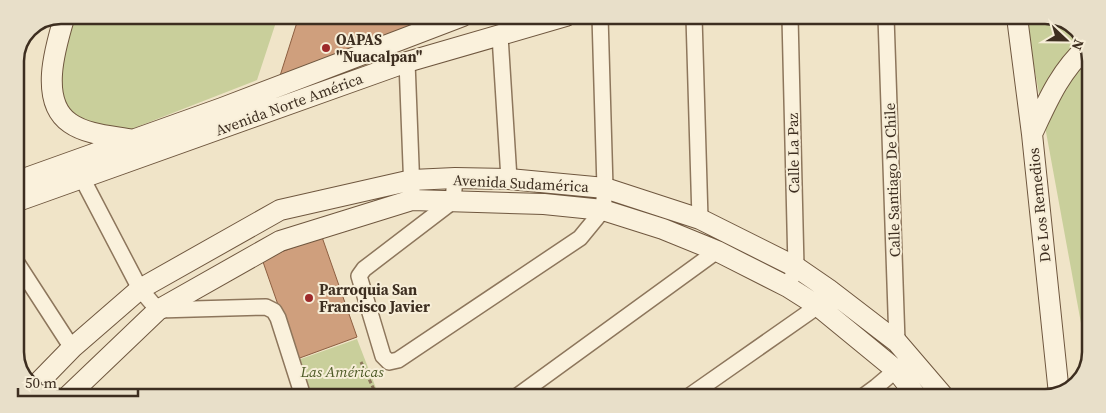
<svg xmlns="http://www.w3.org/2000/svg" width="1106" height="413" viewBox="0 0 1106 413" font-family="'Source Serif 4',serif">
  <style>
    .green { fill: #c9cf9b }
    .building { fill: #cf9f7d; stroke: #8d5f41 }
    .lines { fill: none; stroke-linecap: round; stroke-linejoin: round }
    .street-casing { stroke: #8d765c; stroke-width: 18 }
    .secondary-casing { stroke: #6f573f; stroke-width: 22 }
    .path { stroke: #8d765c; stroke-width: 3; stroke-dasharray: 4 2.5; stroke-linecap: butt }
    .street { stroke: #faf1dc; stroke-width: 15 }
    .secondary { stroke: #faf1dc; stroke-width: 20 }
    .poi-dot { fill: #9e2a2b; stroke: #f7eed8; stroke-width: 2 }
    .labels { text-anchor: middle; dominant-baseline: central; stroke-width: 4; stroke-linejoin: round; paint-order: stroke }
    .poi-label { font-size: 15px; font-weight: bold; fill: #3d2e20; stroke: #f7eed8; text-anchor: start }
    .street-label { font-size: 15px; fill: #3d2e20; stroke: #f7eed8 }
    .park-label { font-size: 15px; font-style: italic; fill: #4d5a26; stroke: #f7eed8 }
    .rim { fill: none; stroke: #3d2e20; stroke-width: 2.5 }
  </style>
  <rect width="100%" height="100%" fill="#f0e4c8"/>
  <!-- green -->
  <path class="green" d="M70,15H149L178,22L180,15L278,16L257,80L129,130L83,123L65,106L58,88Z
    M1025,17L1061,18L1082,33L1091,57L1089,367Z
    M357,339L379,396H312L298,360Z"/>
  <!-- building -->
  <path class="building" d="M149,15H180L178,22Z
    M299,16H449L279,79Z
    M322,237L357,337L297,359L262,259Z"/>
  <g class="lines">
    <!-- street casing -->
    <g class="street-casing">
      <path id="street" d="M694,17L700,219
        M886,17L897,342
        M500,36L509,179
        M407,62L412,191
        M82,178L140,289L158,310L266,307L274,311L278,318L301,390L298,396
        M455,178L453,201L364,269L359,276L383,356L389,362L398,360L580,238L603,210L605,188L600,16
        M15,260L72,348
        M788,287L796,267L790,17
        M516,397L717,251
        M688,397L818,306L822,299
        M861,398L876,387L896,370"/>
    </g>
    <!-- secondary casing -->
    <g class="secondary-casing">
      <path id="secondary" d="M65,15C56,45 38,101 70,123C87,135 113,136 133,140
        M1017,17L1032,134L1059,394
        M1032,134C1047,102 1060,71 1087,47
        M15,182L222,108L463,16
        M15,202L407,62L566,16
        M34,387L72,348L140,289L280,210L412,180L455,178L509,179L605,188L700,219L796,267L828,289L897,342L945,398
        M68,396L158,310L280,241L412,200L544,204L603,210L663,229L717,251L788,287L818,306L896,370L918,398"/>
    </g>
    <!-- path -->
    <path class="path" d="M1090,167L1086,156L1089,101L1091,100
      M361,362L377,396"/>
    <!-- street -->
    <use href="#street" class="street"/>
    <!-- secondary -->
    <use href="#secondary" class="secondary"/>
  </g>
  <!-- markers -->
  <g class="poi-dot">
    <circle cx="326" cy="48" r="5"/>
    <circle cx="309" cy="298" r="5"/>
  </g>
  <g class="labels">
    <!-- poi labels -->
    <g class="poi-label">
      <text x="336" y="39">OAPAS<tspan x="336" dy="17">"Nuacalpan"</tspan></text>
      <text x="319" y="289">Parroquia San<tspan x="319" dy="17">Francisco Javier</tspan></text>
    </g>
    <!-- street labels -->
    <g class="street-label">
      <text transform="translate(289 104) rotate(-20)">Avenida Norte América</text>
      <text transform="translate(793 153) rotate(-91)">Calle La Paz</text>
      <text transform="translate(892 180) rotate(-92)">Calle Santiago De Chile</text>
      <text transform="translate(521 183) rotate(3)">Avenida Sudamérica</text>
      <text transform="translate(1039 205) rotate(-96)">De Los Remedios</text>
    </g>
    <!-- park labels -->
    <g class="park-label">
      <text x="342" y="371">Las Américas</text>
    </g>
  </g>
  <!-- crop -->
  <path d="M0 0H1106V413H0ZM61 24H1045A37 37 0 0 1 1082 61V352A37 37 0 0 1 1045 389H61A37 37 0 0 1 24 352V61A37 37 0 0 1 61 24Z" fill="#e8dfc9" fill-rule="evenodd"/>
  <path class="rim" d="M61 24H1045A37 37 0 0 1 1082 61V352A37 37 0 0 1 1045 389H61A37 37 0 0 1 24 352V61A37 37 0 0 1 61 24Z"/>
  <!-- north arrow -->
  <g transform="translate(1066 40) rotate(112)" stroke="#f7eed8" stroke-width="4" paint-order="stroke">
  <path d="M0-4L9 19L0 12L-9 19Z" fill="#3d2e20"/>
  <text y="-8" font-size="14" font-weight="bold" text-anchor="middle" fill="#3d2e20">N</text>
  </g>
  <!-- scale -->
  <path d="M18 388v8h120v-8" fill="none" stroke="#3d2e20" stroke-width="2.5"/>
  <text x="25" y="388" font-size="15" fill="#3d2e20" stroke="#f7eed8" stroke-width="4" paint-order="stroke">50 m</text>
</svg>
